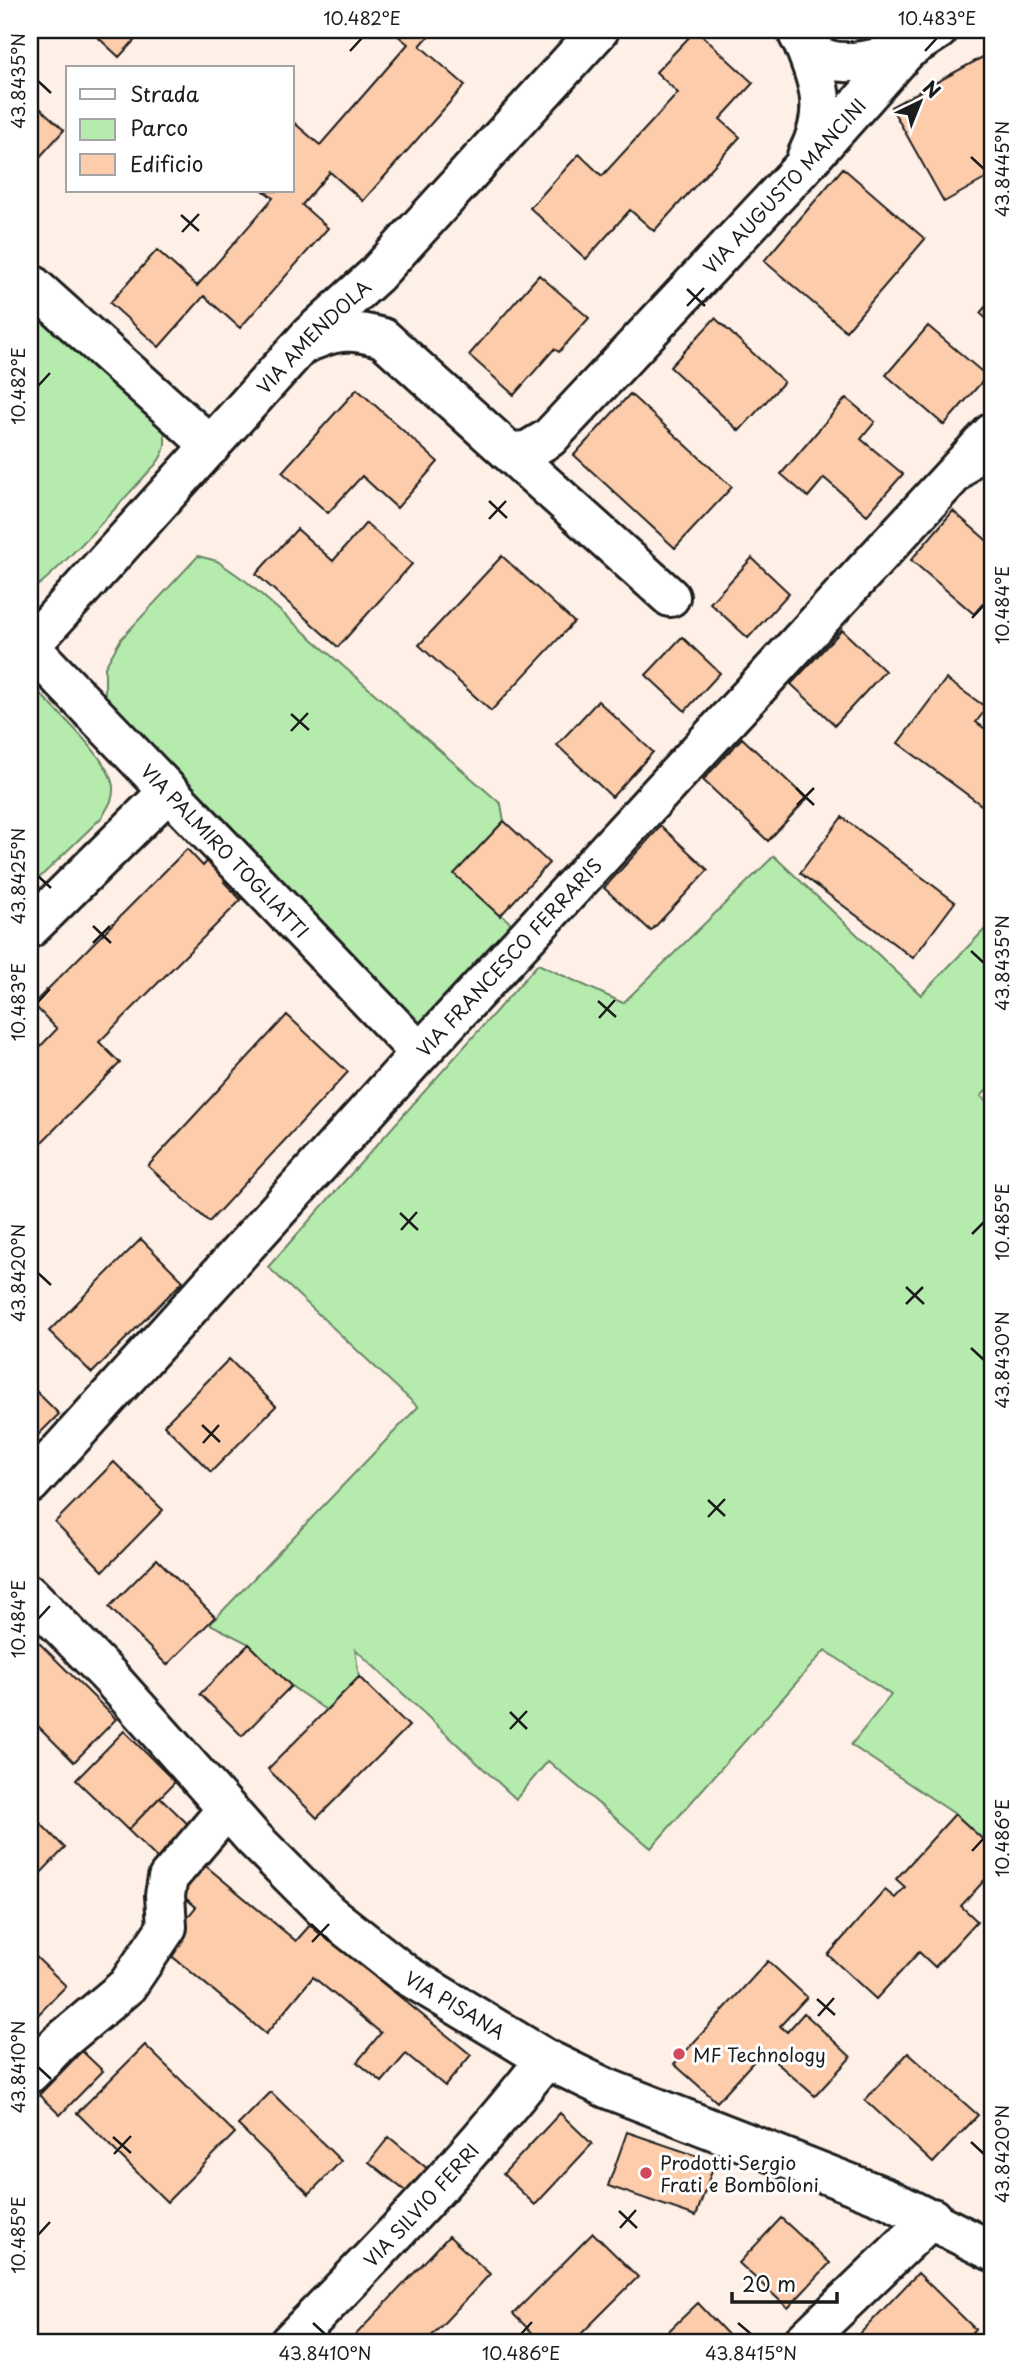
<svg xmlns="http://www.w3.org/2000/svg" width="1022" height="2373" viewBox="0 0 1022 2373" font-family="'Playpen Sans',sans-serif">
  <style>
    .green { fill: #b5ecae; stroke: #688465; stroke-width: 2 }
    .building { fill: #fcccab; stroke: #1c1c1c; stroke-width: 2 }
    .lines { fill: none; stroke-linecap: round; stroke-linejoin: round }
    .street-casing { stroke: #1c1c1c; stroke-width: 44 }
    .secondary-casing { stroke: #1c1c1c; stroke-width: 44 }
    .street { stroke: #fff; stroke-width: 38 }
    .secondary { stroke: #fff; stroke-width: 38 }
    .ticks { fill: none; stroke: #1c1c1c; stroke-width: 2.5 }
    .poi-dot { fill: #d1495b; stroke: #fff; stroke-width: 2.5 }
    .labels { text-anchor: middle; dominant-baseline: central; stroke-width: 6; stroke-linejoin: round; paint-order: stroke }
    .street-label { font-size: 19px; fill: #1c1c1c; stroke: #fff }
    .poi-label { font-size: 19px; fill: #1c1c1c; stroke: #fff; text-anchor: start }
    .neatline { fill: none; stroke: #1c1c1c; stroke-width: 2.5 }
    .ticks-label { font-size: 18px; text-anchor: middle; fill: #1c1c1c }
  </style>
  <rect width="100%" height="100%" fill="#fef0e6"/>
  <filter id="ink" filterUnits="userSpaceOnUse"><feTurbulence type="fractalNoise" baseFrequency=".0143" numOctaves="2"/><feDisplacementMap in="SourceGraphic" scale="14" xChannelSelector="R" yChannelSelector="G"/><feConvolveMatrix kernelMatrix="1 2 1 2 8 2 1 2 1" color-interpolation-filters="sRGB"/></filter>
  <g filter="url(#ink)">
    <!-- green -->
    <path class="green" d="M30,299L163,427C167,442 166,451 156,464C137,484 47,586 30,590Z
      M198,556L217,561L247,582L501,804L504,821L455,874L514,926L427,1022H410L147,746L105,696V667L121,639Z
      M30,683C50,706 110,757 113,787C114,799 108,807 102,817L30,887Z
      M774,856L921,995L992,922V1085L981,1096L992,1106V1797L982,1839L955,1814L851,1745L891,1695L825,1650L651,1848L548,1761L516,1799L355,1649L359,1677L326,1710L291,1686L249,1644L210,1624L418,1407L268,1267L538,964L623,1003Z"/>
    <!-- building -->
    <path class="building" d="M90,30H144L119,57Z
      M391,30H434L420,46L465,85L363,201L330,172L302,205L328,228L240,328L204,296L159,347L110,303L157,250L197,286L273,198L264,191H292V121L320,145L408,44Z
      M696,30L753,83L720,119L740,137L654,231L630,210L586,259L530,208L579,154L602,176L678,93L656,72Z
      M992,52V175L944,202L891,107Z
      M30,99L64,130L30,168Z
      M843,168L925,239L846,331L764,261Z
      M539,275L589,318L559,352L554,349L514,395L469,355Z
      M992,299V324L980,313Z
      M715,318L784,382L739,431L670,367Z
      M928,326L987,376L944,425L886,375Z
      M357,389L438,462L397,508L362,476L328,513L282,472Z
      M630,394L732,487L675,548L574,455Z
      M846,398L875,422L861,439L903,474L867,515L824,478L808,497L781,474Z
      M953,511L992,545V593L974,614L911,560Z
      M366,523L412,564L338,647L256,574L297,529L333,561Z
      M502,556L574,622L491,711L419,645Z
      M752,558L789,593L748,638L710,603Z
      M842,630L885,671L835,725L791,684Z
      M682,637L720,673L685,711L646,675Z
      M946,679L987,708L976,722L992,734V813L898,743Z
      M598,701L653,752L612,797L557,745Z
      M742,738L807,799L768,841L703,780Z
      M842,817L955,902L913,958L800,873Z
      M504,821L549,863L500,916L454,874Z
      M661,826L708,870L651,931L604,888Z
      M187,849L203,866L210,858L229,877L224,882L241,900L99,1042L120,1063L30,1154V1057L57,1029L33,1004Z
      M287,1015L348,1072L209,1222L148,1166Z
      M141,1239L183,1281L92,1373L49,1331Z
      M229,1359L276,1406L211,1472L164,1425Z
      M30,1385L59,1414L30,1443Z
      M114,1462L163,1510L103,1571L55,1522Z
      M157,1559L215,1617L167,1665L109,1607Z
      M30,1634L116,1719L74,1762L30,1718Z
      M249,1644L291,1686L242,1736L200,1694Z
      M359,1677L409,1726L317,1818L268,1769Z
      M124,1731L175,1782L128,1830L76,1780Z
      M160,1797L195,1831L163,1864L128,1830Z
      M30,1813L65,1848L30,1884Z
      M955,1814L992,1848V1872L961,1906L977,1921L935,1967L919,1952L876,1999L828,1955L885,1890L895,1898L905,1887L896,1879Z
      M201,1862L296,1941L311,1924L471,2055L445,2086L406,2054L382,2082L357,2062L381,2033L313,1977L266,2034L162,1948L196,1907L177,1891Z
      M30,1951L66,1986L30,2023Z
      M768,1961L807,1997L780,2026L787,2032L804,2013L851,2057L815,2096L763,2051L717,2102L674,2064Z
      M145,2045L235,2133L167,2202L77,2113Z
      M82,2051L103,2071L60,2115L39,2095Z
      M908,2053L978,2115L933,2163L865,2100Z
      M271,2092L341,2161L309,2194L238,2125Z
      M560,2113L592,2144L535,2205L503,2174Z
      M627,2132L715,2162L696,2216L608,2186Z
      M389,2137L429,2170L409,2194L369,2162Z
      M781,2218L830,2263L788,2308L739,2263Z
      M593,2233L638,2277L572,2343H543L513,2314Z
      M449,2236L490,2274L425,2343H348Z
      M918,2273L975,2329L961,2343H851Z
      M698,2303L736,2343H656Z"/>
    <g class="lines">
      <!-- street casing -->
      <g class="street-casing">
        <g id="street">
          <path d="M799,36C822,77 871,60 907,50"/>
          <path d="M804,45C821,86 829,114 807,156"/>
          <path d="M30,283L211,446"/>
          <path id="s1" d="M302,345C334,330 348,328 383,338L509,452L527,451L549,438L800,170L907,50L938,30"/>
          <path d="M509,452L670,597"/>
          <path id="s2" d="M30,646L311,334L376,275L599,30"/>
          <path id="s3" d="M30,647L420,1053"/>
          <path d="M30,928L168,792"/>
          <path id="s4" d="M30,1484L420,1053L992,433"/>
          <path d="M30,2073L59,2043L127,1986L167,1927L165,1895L168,1878L226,1810"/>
          <path id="s5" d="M289,2343C379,2252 467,2160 546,2059"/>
          <path d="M802,2343L932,2218"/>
        </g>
      </g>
      <!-- secondary casing -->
      <g class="secondary-casing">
        <g id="secondary">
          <path id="s6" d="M30,1595L109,1676L253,1838L329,1914L405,1974L546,2059L606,2088L887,2198L992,2251"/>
        </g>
      </g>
      <!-- street -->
      <use href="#street" class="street"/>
      <!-- secondary -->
      <use href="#secondary" class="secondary"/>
    </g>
  </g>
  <!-- ticks -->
  <path class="ticks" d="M350,51L362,38M925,51L937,38M38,81L51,93M971,157L984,169M181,215L199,231M182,232L199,214M687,289L705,306M687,306L704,288M38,386L50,373M489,501L507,518M489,519L506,501M972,618L984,605M291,714L309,730M291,731L308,713M796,788L814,805M797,805L814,788M38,876L51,888M93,926L111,943M93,943L110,926M971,951L984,963M598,1001L616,1017M38,1002L50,989M599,1018L615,1000M400,1213L418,1230M401,1230L417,1212M972,1234L984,1222M38,1273L51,1285M906,1287L924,1304M906,1304L923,1287M971,1348L984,1360M202,1425L220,1442M203,1443L219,1425M708,1500L725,1516M708,1517L725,1499M38,1619L50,1606M510,1712L527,1729M510,1729L527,1711M972,1851L984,1838M311,1924L329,1941M312,1942L329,1924M817,1999L835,2015M818,2016L834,1998M38,2067L51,2079M113,2137L131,2153M971,2142L984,2154M114,2154L131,2136M619,2211L637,2228M620,2228L636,2210M38,2235L50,2222M313,2323L325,2334M738,2323L751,2334M521,2334L532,2322"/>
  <!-- markers -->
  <g class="poi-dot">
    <circle cx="679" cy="2054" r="7"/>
    <circle cx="646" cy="2173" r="7"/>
  </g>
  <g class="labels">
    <!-- street labels -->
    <g class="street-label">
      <text stroke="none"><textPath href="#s1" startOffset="642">VIA AUGUSTO MANCINI</textPath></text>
      <text stroke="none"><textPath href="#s2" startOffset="420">VIA AMENDOLA</textPath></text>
      <text stroke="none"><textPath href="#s3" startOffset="282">VIA PALMIRO TOGLIATTI</textPath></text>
      <text stroke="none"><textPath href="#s4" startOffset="712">VIA FRANCESCO FERRARIS</textPath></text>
      <text stroke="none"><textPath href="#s6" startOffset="593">VIA PISANA</textPath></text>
      <text stroke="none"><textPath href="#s5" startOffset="191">VIA SILVIO FERRI</textPath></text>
    </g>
    <!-- poi labels -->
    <g class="poi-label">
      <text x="693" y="2054">MF Technology</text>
      <text x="660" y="2162">Prodotti Sergio<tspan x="660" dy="22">Frati e Bomboloni</tspan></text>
    </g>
  </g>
  <!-- margin -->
  <rect width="1022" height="2373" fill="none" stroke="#fff" stroke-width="77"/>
  <!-- legend -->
  <rect x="66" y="66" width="228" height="126" fill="#ffffff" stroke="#a4a4a4" stroke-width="2"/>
  <rect x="80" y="89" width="35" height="10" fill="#ffffff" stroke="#a4a4a4" stroke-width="2"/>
  <text x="130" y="102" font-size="21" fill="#1c1c1c">Strada</text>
  <rect x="80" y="119" width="35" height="21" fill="#b5ecae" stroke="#a4a4a4" stroke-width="2"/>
  <text x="130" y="136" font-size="21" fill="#1c1c1c">Parco</text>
  <rect x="80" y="154" width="35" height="21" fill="#fcccab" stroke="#a4a4a4" stroke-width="2"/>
  <text x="130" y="172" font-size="21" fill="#1c1c1c">Edificio</text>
  <!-- north arrow -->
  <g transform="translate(920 102) rotate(43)" stroke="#ffffff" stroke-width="5" paint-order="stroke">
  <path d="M0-5L12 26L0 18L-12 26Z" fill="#1c1c1c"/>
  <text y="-10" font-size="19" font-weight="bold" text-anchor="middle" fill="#1c1c1c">N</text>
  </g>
  <!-- scale -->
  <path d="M732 2292v10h105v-10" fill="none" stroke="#1c1c1c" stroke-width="3.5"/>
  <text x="742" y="2292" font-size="21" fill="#1c1c1c" stroke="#ffffff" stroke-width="5" paint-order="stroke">20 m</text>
  <rect x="38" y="38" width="946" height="2296" class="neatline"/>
  <g class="ticks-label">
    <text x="362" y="25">10.482°E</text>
    <text x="937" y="25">10.483°E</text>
    <text transform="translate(19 81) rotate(-90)" y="6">43.8435°N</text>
    <text transform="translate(1003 169) rotate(-90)" y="6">43.8445°N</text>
    <text transform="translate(19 386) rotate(-90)" y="6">10.482°E</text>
    <text transform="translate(1003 605) rotate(-90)" y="6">10.484°E</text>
    <text transform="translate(19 876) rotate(-90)" y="6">43.8425°N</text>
    <text transform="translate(1003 963) rotate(-90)" y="6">43.8435°N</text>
    <text transform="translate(19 1002) rotate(-90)" y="6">10.483°E</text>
    <text transform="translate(1003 1222) rotate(-90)" y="6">10.485°E</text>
    <text transform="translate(19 1273) rotate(-90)" y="6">43.8420°N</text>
    <text transform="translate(1003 1360) rotate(-90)" y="6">43.8430°N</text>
    <text transform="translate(19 1619) rotate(-90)" y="6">10.484°E</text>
    <text transform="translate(1003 1838) rotate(-90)" y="6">10.486°E</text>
    <text transform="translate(19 2067) rotate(-90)" y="6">43.8410°N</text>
    <text transform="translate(1003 2154) rotate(-90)" y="6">43.8420°N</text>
    <text transform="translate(19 2235) rotate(-90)" y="6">10.485°E</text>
    <text x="325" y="2360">43.8410°N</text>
    <text x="521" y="2360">10.486°E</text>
    <text x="751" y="2360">43.8415°N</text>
  </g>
</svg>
